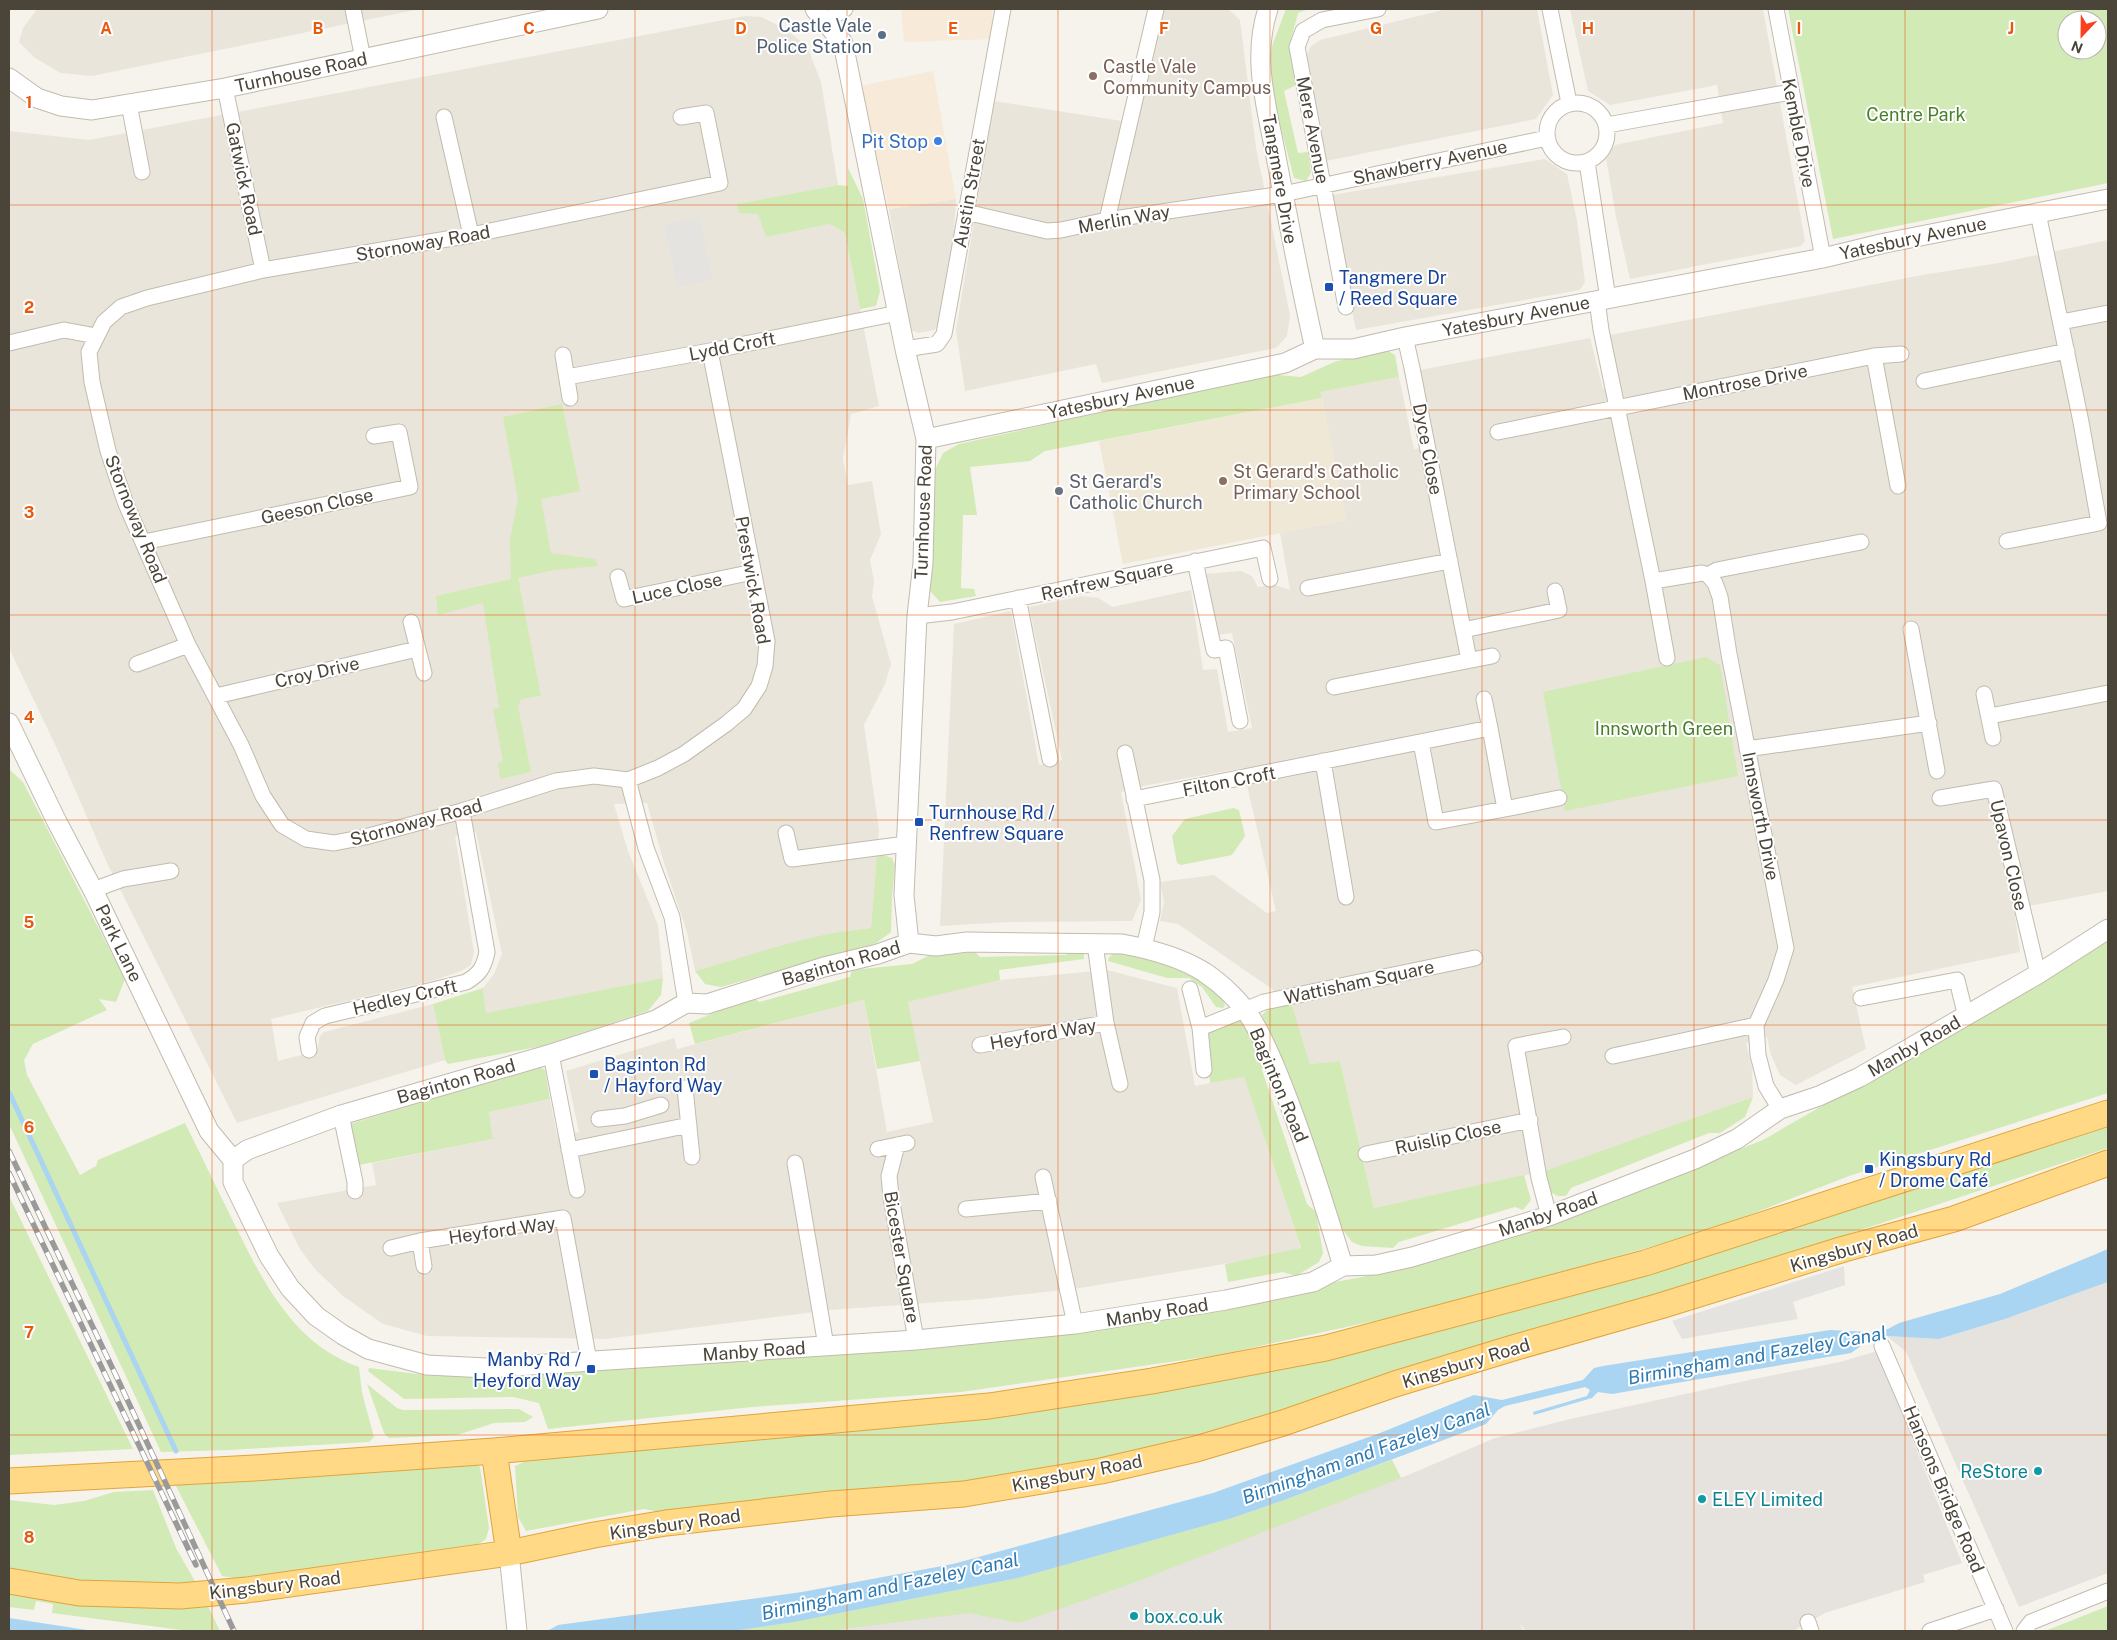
<svg xmlns="http://www.w3.org/2000/svg" width="2117" height="1640" viewBox="0 0 2117 1640" font-family="'Public Sans',sans-serif">
  <style>
    .residential { fill: #eae5da }
    .commercial { fill: #f7ead8 }
    .industrial { fill: #e6e2dd }
    .education { fill: #efe8d6 }
    .green { fill: #d2eab5; fill-rule: evenodd }
    .parking { fill: #e5e3e0 }
    .water { fill: #a9d4f2 }
    .lines { fill: none; stroke-linecap: round; stroke-linejoin: round }
    .stream { stroke: #a9d4f2; stroke-width: 5 }
    .minor-casing { stroke: #c2bbae; stroke-width: 17 }
    .tertiary-casing { stroke: #c2bbae; stroke-width: 21 }
    .trunk-casing { stroke: #e0a43c; stroke-width: 27 }
    .minor { stroke: #fff; stroke-width: 15 }
    .tertiary { stroke: #fff; stroke-width: 19 }
    .trunk { stroke: #ffd985; stroke-width: 25 }
    .rail-casing { stroke: #9a9a9a; stroke-width: 5.5 }
    .rail { stroke: #fff; stroke-width: 4; stroke-dasharray: 11; stroke-linecap: butt }
    .grid { fill: none; stroke: #e8590c; stroke-width: 1; stroke-opacity: 0.55 }
    .service-dot { fill: #5c6f8a; stroke: #fff; stroke-width: 2 }
    .education-dot { fill: #8d6e63; stroke: #fff; stroke-width: 2 }
    .shop-dot { fill: #3f7fe0; stroke: #fff; stroke-width: 2 }
    .transit-dot { fill: #1a4fb4; stroke: #fff; stroke-width: 2 }
    .worship-dot { fill: #6b7280; stroke: #fff; stroke-width: 2 }
    .culture-dot { fill: #0f9aa8; stroke: #fff; stroke-width: 2 }
    .labels { text-anchor: middle; dominant-baseline: central; stroke-width: 4; stroke-linejoin: round; paint-order: stroke }
    .service-label { font-size: 18px; fill: #4e5e75; stroke: #fff; text-anchor: end }
    .education-label { font-size: 18px; fill: #785e54; stroke: #fff; text-anchor: start }
    .street-label { font-size: 18px; fill: #4b4439; stroke: #fff }
    .park-label { font-size: 18px; fill: #4a7f2a; stroke: #fff }
    .shop-label { font-size: 18px; fill: #366cbe; stroke: #fff; text-anchor: end }
    .transit-label { font-size: 18px; fill: #164399; stroke: #fff; text-anchor: start }
    .worship-label { font-size: 18px; fill: #5b616d; stroke: #fff; text-anchor: start }
    .culture-label { font-size: 18px; fill: #0d838f; stroke: #fff; text-anchor: start }
    .water-label { font-size: 19px; font-style: italic; fill: #2e7ab2; stroke: #fff }
    .grid-label { font-size: 16px; text-anchor: middle; font-weight: bold; fill: #e8590c; stroke: #fff; stroke-width: 4; stroke-linejoin: round; paint-order: stroke }
  </style>
  <rect width="100%" height="100%" fill="#f6f3ec"/>
  <!-- residential -->
  <path class="residential" d="M37,9H420L92,76L61,73L35,58L19,42L23,28Z
    M1164,9H1228L1240,20L1256,148L1290,315L1287,336L1276,348L1102,383L1096,364L965,391L956,330L994,101L1135,123Z
    M1447,9H1537L1553,95L1536,119L1326,161L1305,59L1311,46L1320,40Z
    M1570,9H1763L1805,241L1801,246L1630,279L1616,217L1606,158L1615,145L1723,123L1717,85L1610,105L1588,91Z
    M745,16L761,17L784,28L807,46L821,82L838,185L738,204L739,213H758L766,237L830,224L845,233L879,406L851,414L843,459L848,485L872,481L881,534L870,560L874,581L872,596L891,664L885,684L864,725L879,830L871,928L852,930L790,944L695,971L687,932L664,863L647,803L614,804L628,851L658,925L663,978L486,1014L483,988L494,974L502,954L476,832L455,836L474,952L471,965L461,971L435,980L271,1019L278,1061L317,1051L320,1036L324,1032L433,1004L445,1060L237,1123L107,863L60,755L9,648V131L89,140Z
    M1545,159L1567,174L1577,221L1585,282L1580,290L1356,330L1345,277L1332,195Z
    M956,199L954,234L940,318L935,330L918,333L911,330L889,209Z
    M2108,240V891L2014,909L2020,952L1852,987L1866,1049L1796,1085L1780,1075L1771,1055L1767,1037L1746,1043L1752,1068L1753,1097L1551,1170L1374,1208L1340,1061L1310,1064L1291,1002L1178,924L1160,921L1164,902L1160,882L1214,875L1267,913L1276,911L1243,768L1143,786L1121,792L1141,900L1132,921L1009,922L940,926L954,624L1011,611L1039,765L1062,760L1029,607L1082,596L1099,598L1112,607L1191,590L1203,670L1217,669L1228,732L1252,728L1232,633L1217,635L1204,574L1241,571L1252,576L1258,587L1275,585L1290,590L1280,533L1346,520L1322,398L1319,392L1399,377L1414,449L1435,446L1420,370L1590,338L1603,389L1621,386L1610,335L1922,275L1999,263Z
    M1107,970L1177,988L1195,1086L1244,1076L1301,1249L1213,1266L1080,1288L982,1299L829,1310L606,1339L427,1336L383,1324L343,1296L315,1269L300,1249L277,1203L376,1185L372,1163L493,1139L489,1112L550,1099L557,1135L579,1132L566,1071L674,1038L677,1049L864,1000L887,1132L933,1122L907,1002L1000,980Z"/>
  <!-- commercial -->
  <path class="commercial" d="M901,9H992L993,39L904,42Z
    M933,71L956,199L889,209L860,86Z"/>
  <!-- industrial -->
  <path class="industrial" d="M2108,1282V1573L2019,1607L1906,1352L1887,1336L1939,1339L2005,1319Z
    M1877,1351L1962,1563L1923,1575L1925,1582L1825,1613L1793,1631H1526L1520,1624L1523,1631H733L794,1622L1018,1578L1232,1518L1287,1499L1392,1460L1401,1478L1495,1438L1570,1419L1754,1379L1840,1362Z"/>
  <!-- education -->
  <path class="education" d="M1322,398L1347,520L1123,564L1099,441Z"/>
  <!-- green -->
  <path class="green" d="M1286,9H1309L1298,13L1289,46L1296,85L1284,91L1298,153L1308,152L1311,173L1306,181L1294,178L1267,75L1272,46Z
    M1788,9H2108V183L1833,239ZM2067,20H2097V50H2067Z
    M848,168L863,199L880,291L876,306L860,309L845,233L830,224L766,237L758,214L739,213L737,204L838,185L848,186Z
    M1384,349L1395,355L1399,377L1320,392L1322,398L1045,451L1030,461L970,467L977,515H963L961,588L974,589L976,596L940,602L930,591L933,474L943,453L959,444L1234,383L1267,374L1301,377L1334,362Z
    M562,404L580,491L541,499L551,553L595,559L598,566L554,570L518,578L541,696L521,699L518,706L531,772L500,779L498,763L503,761L493,709L499,708L483,603L438,615L436,596L511,579L510,539L518,499L503,417Z
    M1706,657L1720,665L1738,776L1565,811L1543,692Z
    M9,769L23,782L125,979L116,1002L99,999L107,1010L33,1044L24,1060L27,1075L80,1175L96,1166L98,1160L185,1123C201,1155 216,1187 232,1219C261,1278 292,1344 359,1367L362,1393L374,1437L369,1442L229,1450L161,1452L9,1124Z
    M1233,808L1239,810L1245,836L1232,855L1181,865L1177,863L1172,836L1185,819Z
    M877,853L892,858L895,865L892,897L891,932L875,944L721,987L705,984L695,971C752,955 811,933 871,928Z
    M2108,941V1093L1849,1176L1713,1229L1442,1306L1219,1355L961,1392L752,1407L548,1429L539,1403L513,1397L404,1399L368,1371L369,1368L433,1376L444,1373L1090,1328L1362,1277L1553,1224L1763,1140Z
    M1072,951L1084,953V959L999,970L1000,980L908,1002L920,1061L877,1069L864,1000L695,1044L689,1023L753,997L759,1002L850,977L852,970L912,964L928,956L975,952L980,957L1066,955Z
    M1115,953C1139,954 1219,979 1225,1005L1223,1008L1216,1007L1202,987L1189,978H1167L1108,961L1109,957Z
    M663,978L661,995L648,1011L542,1046L448,1064L445,1060L433,1004L483,988L486,1013Z
    M1291,1002L1310,1064L1340,1061L1374,1208L1524,1175L1531,1200L1523,1210L1515,1207L1399,1242L1393,1248L1362,1246L1352,1242L1340,1226L1297,1097L1262,1015L1274,1003Z
    M1233,1018L1242,1021L1264,1065L1262,1070L1307,1204L1316,1212L1323,1253L1319,1262L1296,1276L1283,1272L1228,1282L1225,1264L1301,1248L1244,1077L1210,1083L1206,1029Z
    M538,1066L545,1070L550,1099L489,1112L493,1139L359,1165L350,1124Z
    M1753,1097L1745,1117L1720,1133H1709L1571,1188L1566,1196H1558L1550,1192L1545,1171Z
    M2108,1119V1148L1749,1267L1235,1427L1074,1464L943,1485L670,1514L644,1509L526,1531L518,1517L515,1466L526,1461L883,1428L1141,1395Z
    M9,1196L133,1449L9,1455Z
    M367,1384L397,1408L403,1410L519,1409L533,1417L525,1422L494,1423L457,1435L389,1438L384,1433Z
    M1392,1460L1401,1478L1133,1583L1019,1623L969,1613L826,1631H733L794,1622L1018,1578L1232,1518L1287,1499Z
    M474,1462L480,1467L489,1528L486,1539L477,1545L247,1580L222,1576L175,1484Z
    M153,1490L176,1548L196,1583L85,1581L9,1570V1500L54,1505L84,1501L114,1492Z
    M9,1590L205,1600L220,1631H189L52,1613L53,1604L36,1601L34,1610L9,1607Z
    M2108,1606V1631H2045Z"/>
  <!-- parking -->
  <path class="parking" d="M699,217L713,279L677,287L664,225Z
    M1844,1266L1845,1285L1793,1302L1798,1319L1682,1339L1672,1321Z"/>
  <!-- water -->
  <path class="water" d="M2108,1249V1282L2005,1319L1939,1339L1887,1336L1872,1338L1851,1353L1612,1394L1598,1392L1592,1398L1534,1415L1533,1412L1587,1396L1590,1390L1585,1387L1505,1406L1498,1410L1486,1424L1287,1499L1232,1518L1018,1578L794,1622L733,1631H547L558,1625L802,1592L953,1564L1213,1493L1380,1433L1474,1395L1502,1400L1583,1380L1594,1368L1603,1366L1830,1330L1870,1332L1888,1329L1899,1323L2000,1294Z
    M9,1618L93,1631H9Z"/>
  <g class="lines">
    <!-- stream -->
    <path class="stream" d="M9,1092L176,1451"/>
    <!-- minor casing -->
    <g class="minor-casing">
      <path id="minor" d="M353,9L363,59
        M1550,9L1569,103
        M1776,9L1823,258
        M826,21L845,9
        M225,88L263,270
        M1547 133a30 30 0 1 1 60 0a30 30 0 1 1-60 0Z
        M129,104L142,172
        M444,117L471,235
        M681,117L706,113L720,183L471,235L263,270L147,298L121,307L104,322L89,352L92,382L108,451L126,504L188,645L241,745L263,796L282,825L306,839L334,843L365,837L462,811L556,781L594,776L628,780L658,768L684,754L726,724L744,709L759,686L765,666L767,641L710,351
        M1607,125L1791,92
        M1587,162L1608,299
        M966,212L1047,231L1061,230L1107,220L1283,194L1547,138
        M1107,220L1156,9
        M1597,300L1601,330L1653,581L1702,573L1708,575L1715,583L1720,597L1729,654L1786,948L1776,980L1756,1025L1758,1055L1766,1086L1780,1109
        M1346,307L1297,47L1303,31L1322,20L1378,9
        M2061,322L2108,313
        M1405,337L1412,368L1469,660
        M9,343L64,330L96,336
        M905,349L937,344L944,334L1003,9
        M563,355L570,398
        M1874,356L1898,486
        M567,377L710,351L898,313
        M1924,381L2067,351
        M1498,432L1874,356L1901,354
        M2007,541L2099,523L2081,422L2038,213
        M144,542L410,487L399,432L374,436
        M1195,561L1214,650L1226,648L1240,721
        M1708,575L1717,570L1861,542
        M618,577L624,599L753,572
        M1653,581L1667,658
        M1308,588L1450,561
        M1018,598L1050,759
        M917,616L952,612L1263,548L1270,579
        M411,622L424,673
        M1911,629L1937,771
        M1463,630L1559,610L1555,591
        M137,664L188,645
        M1334,687L1492,656
        M1984,694L1993,738
        M216,696L417,649
        M1484,699L1490,728
        M1990,716L2108,693
        M1747,749L1929,723
        M1125,753L1152,880V912L1144,948
        M1323,761L1346,897
        M628,780L646,848L672,917L686,1003
        M1940,798L1994,789L2038,974
        M1134,799L1490,728L1505,809L1436,822L1421,742
        M1505,809L1559,798
        M786,833L792,859L906,844
        M93,890L123,879L171,871
        M1095,944L1106,1023L1120,1084
        M1190,989L1200,1028L1204,1070
        M1861,998L1957,980L1966,1017
        M1200,1028L1264,1002L1475,958
        M980,1045L1106,1023
        M309,1050L307,1037L313,1023L325,1016L466,982C480,974 484,967 487,952L462,811
        M551,1054L577,1190
        M1613,1056L1756,1025
        M685,1088L692,1157
        M341,1115L355,1182V1191
        M599,1119L625,1116L661,1105
        M897,1145L889,1176L891,1197L916,1340
        M878,1149L907,1143
        M569,1150L689,1125
        M1366,1154L1530,1120
        M795,1163L826,1346
        M1043,1177L1075,1324
        M966,1209L1049,1201
        M1549,1216L1539,1178L1516,1046L1563,1037
        M420,1241L424,1266
        M391,1248L420,1241L563,1218L589,1361
        M1882,1346L2005,1631
        M1808,1622L1811,1631
        M1930,1631L1996,1609
        M2024,1631L2031,1622L2108,1591"/>
    </g>
    <!-- tertiary casing -->
    <g class="tertiary-casing">
      <path id="tertiary" d="M815,9L843,43L905,349L926,439L923,563L917,616L904,895L909,943
        M1268,9C1251,60 1268,111 1277,162C1289,225 1301,287 1315,349
        M9,78L37,98L61,106L92,110L225,88L598,9
        M926,439L1285,363L1315,349H1353L1405,337L1823,258L1885,243L2108,199
        M9,723L57,822L93,890L209,1131L233,1160
        M233,1160V1182L269,1256L290,1288L316,1316L343,1335L368,1349L427,1365L486,1368L916,1340L1075,1324L1226,1300L1313,1282L1343,1266L1376,1265L1412,1257L1549,1216L1695,1159L1737,1139L1780,1109L1819,1096L1860,1077L2038,974L2108,929
        M233,1160L247,1150L341,1115L551,1054L656,1020L686,1003L707,1004L824,967L878,954L909,943L936,946L967,942L1122,944C1150,949 1180,957 1204,972C1222,984 1241,1002 1252,1020C1267,1045 1278,1073 1288,1100C1309,1155 1326,1210 1343,1266
        M509,1553L517,1631"/>
    </g>
    <!-- trunk casing -->
    <g class="trunk-casing">
      <path id="trunk" d="M494,1451L509,1553
        M9,1481L254,1468L494,1451L989,1406L1152,1381L1326,1348L1645,1263L2108,1113
        M9,1581L79,1593L180,1596L247,1590L509,1553L594,1535L666,1523L831,1504L964,1494L1101,1471L1196,1449L1283,1423L1395,1384L1513,1348L1660,1306L1844,1249L1954,1219L2108,1163"/>
    </g>
    <!-- minor -->
    <use href="#minor" class="minor"/>
    <!-- tertiary -->
    <use href="#tertiary" class="tertiary"/>
    <!-- trunk -->
    <use href="#trunk" class="trunk"/>
    <!-- rail casing -->
    <g class="rail-casing">
      <path id="rail" d="M9,1151L120,1384L234,1631
        M9,1173L196,1565"/>
    </g>
    <!-- rail -->
    <use href="#rail" class="rail"/>
  </g>
  <!-- grid -->
  <path class="grid" d="M212,9V1631M423,9V1631M635,9V1631M847,9V1631M1058,9V1631M1270,9V1631M1482,9V1631M1694,9V1631M1905,9V1631M9,205H2108M9,410H2108M9,615H2108M9,820H2108M9,1025H2108M9,1230H2108M9,1435H2108"/>
  <!-- markers -->
  <circle class="service-dot" cx="882" cy="35" r="5"/>
  <g class="education-dot">
    <circle cx="1093" cy="76" r="5"/>
    <circle cx="1223" cy="481" r="5"/>
  </g>
  <circle class="shop-dot" cx="938" cy="141" r="5"/>
  <g class="transit-dot">
    <rect x="1324" y="282" width="10" height="10" rx="2.5"/>
    <rect x="914" y="817" width="10" height="10" rx="2.5"/>
    <rect x="589" y="1069" width="10" height="10" rx="2.5"/>
    <rect x="1864" y="1164" width="10" height="10" rx="2.5"/>
    <rect x="586" y="1364" width="10" height="10" rx="2.5"/>
  </g>
  <circle class="worship-dot" cx="1059" cy="491" r="5"/>
  <g class="culture-dot">
    <circle cx="2038" cy="1471" r="5"/>
    <circle cx="1702" cy="1499" r="5"/>
    <circle cx="1134" cy="1616" r="5"/>
  </g>
  <g class="labels">
    <!-- service labels -->
    <g class="service-label">
      <text x="872" y="25">Castle Vale<tspan x="872" dy="21">Police Station</tspan></text>
    </g>
    <!-- education labels -->
    <g class="education-label">
      <text x="1103" y="66">Castle Vale<tspan x="1103" dy="21">Community Campus</tspan></text>
      <text x="1233" y="471">St Gerard's Catholic<tspan x="1233" dy="21">Primary School</tspan></text>
    </g>
    <!-- street labels -->
    <g class="street-label">
      <text transform="translate(301 72) rotate(-12)">Turnhouse Road</text>
      <text transform="translate(1313 130) rotate(79)">Mere Avenue</text>
      <text transform="translate(1799 133) rotate(79)">Kemble Drive</text>
      <text transform="translate(1430 162) rotate(-12)">Shawberry Avenue</text>
      <text transform="translate(244 179) rotate(78)">Gatwick Road</text>
      <text transform="translate(1280 179) rotate(80)">Tangmere Drive</text>
      <text transform="translate(969 193) rotate(-80)">Austin Street</text>
      <text transform="translate(1124 219) rotate(-10)">Merlin Way</text>
      <text transform="translate(1913 238) rotate(-12)">Yatesbury Avenue</text>
      <text transform="translate(423 243) rotate(-10)">Stornoway Road</text>
      <text transform="translate(1516 316) rotate(-11)">Yatesbury Avenue</text>
      <text transform="translate(732 346) rotate(-11)">Lydd Croft</text>
      <text transform="translate(1745 382) rotate(-11)">Montrose Drive</text>
      <text transform="translate(1121 397) rotate(-12)">Yatesbury Avenue</text>
      <text transform="translate(1428 449) rotate(79)">Dyce Close</text>
      <text transform="translate(317 506) rotate(-12)">Geeson Close</text>
      <text transform="translate(923 512) rotate(-88)">Turnhouse Road</text>
      <text transform="translate(136 519) rotate(68)">Stornoway Road</text>
      <text transform="translate(753 580) rotate(80)">Prestwick Road</text>
      <text transform="translate(1107 580) rotate(-12)">Renfrew Square</text>
      <text transform="translate(677 588) rotate(-12)">Luce Close</text>
      <text transform="translate(317 672) rotate(-13)">Croy Drive</text>
      <text transform="translate(1229 781) rotate(-11)">Filton Croft</text>
      <text transform="translate(1761 816) rotate(79)">Innsworth Drive</text>
      <text transform="translate(416 822) rotate(-15)">Stornoway Road</text>
      <text transform="translate(2009 855) rotate(77)">Upavon Close</text>
      <text transform="translate(119 943) rotate(64)">Park Lane</text>
      <text transform="translate(841 963) rotate(-16)">Baginton Road</text>
      <text transform="translate(1359 982) rotate(-12)">Wattisham Square</text>
      <text transform="translate(405 997) rotate(-13)">Hedley Croft</text>
      <text transform="translate(1043 1034) rotate(-10)">Heyford Way</text>
      <text transform="translate(1914 1046) rotate(-30)">Manby Road</text>
      <text transform="translate(456 1081) rotate(-16)">Baginton Road</text>
      <text transform="translate(1279 1085) rotate(67)">Baginton Road</text>
      <text transform="translate(1448 1137) rotate(-12)">Ruislip Close</text>
      <text transform="translate(1548 1214) rotate(-19)">Manby Road</text>
      <text transform="translate(502 1230) rotate(-8)">Heyford Way</text>
      <text transform="translate(1854 1248) rotate(-16)">Kingsbury Road</text>
      <text transform="translate(902 1257) rotate(80)">Bicester Square</text>
      <text transform="translate(1157 1312) rotate(-9)">Manby Road</text>
      <text transform="translate(754 1351) rotate(-4)">Manby Road</text>
      <text transform="translate(1466 1363) rotate(-17)">Kingsbury Road</text>
      <text transform="translate(1077 1473) rotate(-11)">Kingsbury Road</text>
      <text transform="translate(1944 1489) rotate(67)">Hansons Bridge Road</text>
      <text transform="translate(675 1524) rotate(-8)">Kingsbury Road</text>
      <text transform="translate(275 1585) rotate(-7)">Kingsbury Road</text>
    </g>
    <!-- park labels -->
    <g class="park-label">
      <text x="1916" y="114">Centre Park</text>
      <text x="1664" y="728">Innsworth Green</text>
    </g>
    <!-- shop labels -->
    <g class="shop-label">
      <text x="928" y="141">Pit Stop</text>
    </g>
    <!-- transit labels -->
    <g class="transit-label">
      <text x="1339" y="277">Tangmere Dr<tspan x="1339" dy="21">/ Reed Square</tspan></text>
      <text x="929" y="812">Turnhouse Rd /<tspan x="929" dy="21">Renfrew Square</tspan></text>
      <text x="604" y="1064">Baginton Rd<tspan x="604" dy="21">/ Hayford Way</tspan></text>
      <text x="1879" y="1159">Kingsbury Rd<tspan x="1879" dy="21">/ Drome Café</tspan></text>
      <text x="581" y="1359" text-anchor="end">Manby Rd /<tspan x="581" dy="21">Heyford Way</tspan></text>
    </g>
    <!-- worship labels -->
    <g class="worship-label">
      <text x="1069" y="481">St Gerard's<tspan x="1069" dy="21">Catholic Church</tspan></text>
    </g>
    <!-- culture labels -->
    <g class="culture-label">
      <text x="2028" y="1471" text-anchor="end">ReStore</text>
      <text x="1712" y="1499">ELEY Limited</text>
      <text x="1144" y="1616">box.co.uk</text>
    </g>
    <!-- water labels -->
    <g class="water-label">
      <text transform="translate(1757 1355) rotate(-10)">Birmingham and Fazeley Canal</text>
      <text transform="translate(1366 1453) rotate(-20)">Birmingham and Fazeley Canal</text>
      <text transform="translate(890 1586) rotate(-12)">Birmingham and Fazeley Canal</text>
    </g>
  </g>
  <g class="grid-label">
    <text x="106" y="34">A</text>
    <text x="318" y="34">B</text>
    <text x="529" y="34">C</text>
    <text x="741" y="34">D</text>
    <text x="953" y="34">E</text>
    <text x="1164" y="34">F</text>
    <text x="1376" y="34">G</text>
    <text x="1588" y="34">H</text>
    <text x="1799" y="34">I</text>
    <text x="2011" y="34">J</text>
    <text x="29" y="108">1</text>
    <text x="29" y="313">2</text>
    <text x="29" y="518">3</text>
    <text x="29" y="723">4</text>
    <text x="29" y="928">5</text>
    <text x="29" y="1133">6</text>
    <text x="29" y="1338">7</text>
    <text x="29" y="1543">8</text>
  </g>
  <!-- border -->
  <rect width="2117" height="1640" fill="none" stroke="#4b4439" stroke-width="20"/>
  <!-- north arrow -->
  <g transform="translate(2082 35) rotate(202)"><circle r="24" fill="#ffffff" stroke="#b7b4b0"/>
  <path d="M0-4L9 19L0 12L-9 19Z" fill="#fc3f1d"/>
  <text y="-8" font-size="14" font-weight="bold" text-anchor="middle" fill="#4b4439">N</text>
  </g>
</svg>
